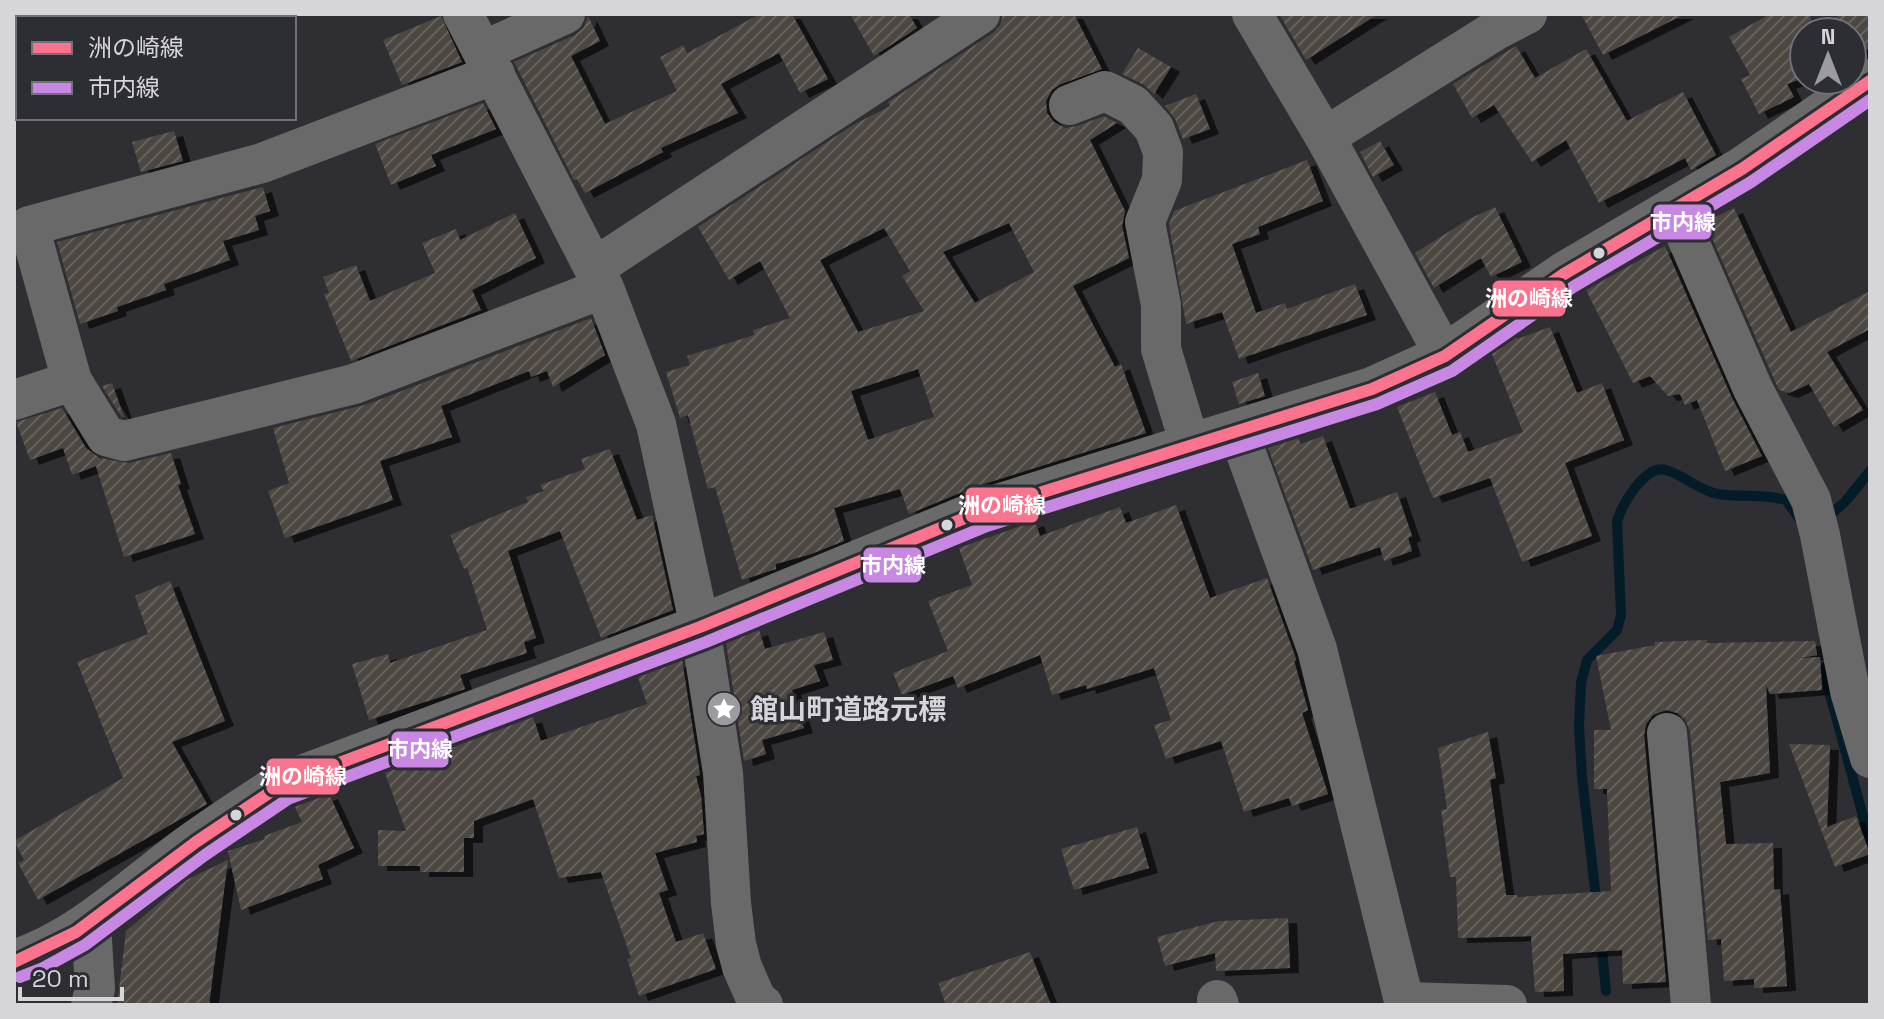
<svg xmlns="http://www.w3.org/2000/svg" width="1884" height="1019" viewBox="0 0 1884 1019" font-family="'Space Grotesk','Noto Sans JP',sans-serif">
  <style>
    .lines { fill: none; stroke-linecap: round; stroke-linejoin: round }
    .stream { stroke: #041c28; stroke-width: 10 }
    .building { fill: url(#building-hatch); fill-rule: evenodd; filter: url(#shadow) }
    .minor { stroke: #6a6969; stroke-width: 40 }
    .major { stroke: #6a6a6b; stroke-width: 44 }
    .bus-1-casing { stroke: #2d2d34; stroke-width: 18 }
    .bus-2-casing { stroke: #2d2d34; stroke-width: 18 }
    .bus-1 { stroke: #fc738d; stroke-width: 12 }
    .bus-2 { stroke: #c787e3; stroke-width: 12 }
    .bus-dot { fill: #d5d5da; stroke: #2d2d34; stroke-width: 3 }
    .labels { text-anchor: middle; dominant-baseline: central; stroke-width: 6; stroke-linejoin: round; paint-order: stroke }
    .poi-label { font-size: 28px; font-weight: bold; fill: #d5d5da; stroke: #2d2d34; text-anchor: start }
    .line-badge { stroke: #2d2d34; stroke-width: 3 }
    .badge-label { font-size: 22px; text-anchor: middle; font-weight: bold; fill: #fff }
  </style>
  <defs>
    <pattern id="building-hatch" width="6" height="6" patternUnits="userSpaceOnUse" patternTransform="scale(2)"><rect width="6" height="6" fill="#4e4743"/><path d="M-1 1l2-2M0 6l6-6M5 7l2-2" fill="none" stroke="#67615e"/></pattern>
    <filter id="shadow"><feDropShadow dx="9" dy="5" stdDeviation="0" flood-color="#0009"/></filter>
  </defs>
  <rect width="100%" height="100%" fill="#2e2e33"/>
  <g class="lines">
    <!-- stream -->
    <path class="stream" d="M1825,519L1845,502L1870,471
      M1826,667L1828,687L1870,842
      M1597,906L1582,777L1579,726L1581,683L1587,660L1617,630L1621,615L1617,521C1622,505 1645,464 1666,470C1684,475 1698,490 1718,494C1741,498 1761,493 1786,500L1801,521
      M1601,941L1606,991"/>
  </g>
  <!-- building -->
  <path class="building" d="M760,14H792L828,79L800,93L779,53L721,84L738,113L661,148L663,152L585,193L577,179L574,180L514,62L575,35L584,27L588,16L600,41L571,56L605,124L677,91L660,57L683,45L687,53Z
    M850,14H909L917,28L874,56Z
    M1003,14H1074L1102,69L1061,84L1052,90L1046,101L1047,113L1054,122L1065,128L1077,126L1104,116L1117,123L1090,140L1125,211L1122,226L1129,258L1073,286L1115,367L1121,364L1146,433L974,487L909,514L900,489L834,508L844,541L811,554L776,564V569L742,580L715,487L708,489L688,415L680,418L666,372L690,365L687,356L754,335L753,330L790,318L760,261L729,280L698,227L853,125L890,106L888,102L993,33L1000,25ZM1009,223L1034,272L975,303L943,252ZM884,228L910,271L902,276L924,311L858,332L820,260ZM918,369L934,417L868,440L851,391Z
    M1279,14H1378L1306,60Z
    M1581,14H1685L1603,55Z
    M1770,14H1809L1815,27L1843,14H1870V48L1852,56V32H1804V78L1787,84L1794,97L1759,114L1741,79L1750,75L1729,37Z
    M441,16L462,62L402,85L383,40Z
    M1516,46L1535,78L1586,49L1627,121L1683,92L1716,155L1691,170L1685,158L1599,203L1566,140L1532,162L1494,105L1472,118L1453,84Z
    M1138,48L1171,67L1154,94L1144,85L1122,74Z
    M1196,94L1210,129L1183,139L1175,119L1165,106Z
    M483,103L496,129L431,155L436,166L391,185L375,144Z
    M174,131L183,161L141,172L132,142Z
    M1380,141L1394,165L1373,177L1360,152Z
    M1307,160L1323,201L1258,227L1260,234L1232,244L1256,313L1285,303L1287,309L1355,284L1367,315L1239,359L1222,312L1186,324L1169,224L1174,211Z
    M263,187L270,211L255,216L259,230L223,241L230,260L164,284L166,290L117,307L118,311L80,324L57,242Z
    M1495,207L1522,262L1491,277L1481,258L1434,288L1415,253L1469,219Z
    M1734,208L1791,332L1870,291V329L1827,352L1863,410L1834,427L1809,384L1789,393L1779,390L1774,379L1705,222Z
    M515,213L536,258L472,290L481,310L351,361L324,294L329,293L323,277L356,265L370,301L435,273L422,243L456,229L460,240Z
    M1665,246L1732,398L1762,456L1725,471L1697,400L1685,405L1680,394L1668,396L1650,376L1633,383L1586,290Z
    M591,318L605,355L553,387L547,371L531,377L529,371L441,406L452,437L380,461L393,500L285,538L268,491L289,483L273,428L368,404Z
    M1550,327L1577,393L1602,383L1624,440L1565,463L1592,536L1522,562L1490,478L1433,498L1397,407L1435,392L1452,435L1460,432L1468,452L1523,432L1492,354L1517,337V339Z
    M1258,373L1265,396L1239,404L1232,382Z
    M112,383L124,417L121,416L102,386Z
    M62,408L86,448L100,458L129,463L171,453L181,484L178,485L195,534L124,557L96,466L72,475L63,448L30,460L16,422Z
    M1323,436L1350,509L1397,492L1412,536L1408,538L1412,551L1384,561L1380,547L1313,570L1268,448L1298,438L1301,444Z
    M610,449L637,520L652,515L673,610L601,638L560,531L508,551L536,638L524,642L527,653L460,675L465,689L369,720L352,664L388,654L390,663L487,630L467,567L464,569L450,535L528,502L526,497L544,491L540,485L585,469L581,459Z
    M1176,505L1210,598L1267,578L1295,656L1296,660L1294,661L1308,710L1302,713L1328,794L1292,806L1289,798L1244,812L1221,741L1166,759L1154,725L1171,720L1154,668L1087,689L1086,685L1052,695L1040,655L958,688L953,676L902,695L893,673L948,651L928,601L972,585L959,548L1035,521L1040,536L1120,507L1126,523Z
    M170,581L225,721L172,742L207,804L38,900L18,863L24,860L14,841L123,778L77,662L148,634L135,596Z
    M759,630L765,649L824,632L833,660L814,665L820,681L792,690L804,728L762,740L766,754L744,761L726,643Z
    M1707,640V643L1815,641L1817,655L1799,658L1820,657L1822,690L1770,694L1766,685L1770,773L1720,782L1726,844L1773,843L1774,890L1780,889L1787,986L1754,988V979L1724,981L1721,939L1708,940L1690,731L1685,719L1677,713L1666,710L1653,715L1646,724L1644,735L1666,982L1623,984L1622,950L1563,954L1564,991L1535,992L1531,936L1458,938L1456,877H1450L1441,810L1447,809L1438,748L1488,732L1496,778L1490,780L1506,895H1517V897L1611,891L1607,789H1594V730H1611L1596,656L1655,645V642Z
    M682,660L700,775L696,776L701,796L704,834L696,836L697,842L655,853L668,890L659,893L676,942L703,933L716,969L639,996L627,959L631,958L601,872L559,878L533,799L474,821V838H464V872H420V866H378V830L406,831L385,773L533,717L541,741L647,704L638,677Z
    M1789,744L1830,745L1827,827L1856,816L1870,854L1835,867Z
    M329,794L354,848L318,865L323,879L241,910L228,851L265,839L264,836L302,822L295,807Z
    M1137,827L1149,868L1074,890L1061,849Z
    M228,860L209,1005H117L126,931L186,880Z
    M1288,918L1290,968L1216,971L1215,953L1165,966L1157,937L1219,921Z
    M1030,952L1051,1005H946L938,983Z"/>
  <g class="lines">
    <!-- minor -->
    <path class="minor" d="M463,14L604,288L656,424L700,627L723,773L731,903L736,944L742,967L757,1001L763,1005
      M1252,14L1325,137L1445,356
      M483,51L565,14
      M1069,105L1105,91L1133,105L1154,128L1163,152L1162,180L1145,222L1161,305V349L1190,445
      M1325,137L1496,30L1527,14
      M1675,210L1753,389L1811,500L1820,535L1850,691L1870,758
      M594,268L980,14
      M72,381L29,226L262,163L495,74
      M14,400L72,381L106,436L124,441L354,384L604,288
      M1238,431L1317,649L1405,1005
      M1667,733L1691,1005
      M1217,1000L1219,1005
      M1404,1002L1507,1005
      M91,1005L95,989L91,923"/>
    <!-- major -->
    <path class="major" d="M14,962C74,942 119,901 169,862C204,834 243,810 281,785L700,627L982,511L1372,389L1445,356L1564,274L1742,169L1870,81"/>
    <!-- bus-1 casing -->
    <g class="bus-1-casing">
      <path id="bus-1" d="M14,962L76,932L196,842L281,785L700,627L982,511L1372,389L1445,356L1564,274L1742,169L1870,81"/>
    </g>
    <!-- bus-2 casing -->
    <g class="bus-2-casing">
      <path id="bus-2" d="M20,977L43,968L85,945L205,855L288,799L706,642L987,526L1377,404L1452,371L1573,287L1751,182L1870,100"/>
    </g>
    <!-- bus-1 -->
    <use href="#bus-1" class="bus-1"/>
    <!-- bus-2 -->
    <use href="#bus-2" class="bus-2"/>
  </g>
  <!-- icons -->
  <defs>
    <g id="sight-disc" transform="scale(1.8)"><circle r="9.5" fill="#9b9ba0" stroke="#2d2d34"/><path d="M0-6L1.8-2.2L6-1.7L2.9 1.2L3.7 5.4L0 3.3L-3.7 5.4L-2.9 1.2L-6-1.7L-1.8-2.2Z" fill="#fff"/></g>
  </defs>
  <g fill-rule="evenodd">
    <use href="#sight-disc" x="724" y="709"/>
  </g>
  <!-- markers -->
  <g class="bus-dot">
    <circle cx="1599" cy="253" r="7"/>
    <circle cx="947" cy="525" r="7"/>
    <circle cx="236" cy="815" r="7"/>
  </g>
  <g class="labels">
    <!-- poi labels -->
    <g class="poi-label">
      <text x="750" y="709">館山町道路元標</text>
    </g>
  </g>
  <g class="line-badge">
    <rect x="1652" y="203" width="61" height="38" rx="8" fill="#c787e3"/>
    <rect x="1491" y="279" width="76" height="39" rx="8" fill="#fc738d"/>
    <rect x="964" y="486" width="76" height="38" rx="8" fill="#fc738d"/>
    <rect x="862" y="546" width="61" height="38" rx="8" fill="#c787e3"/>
    <rect x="390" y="730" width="60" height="39" rx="8" fill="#c787e3"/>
    <rect x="265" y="757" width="76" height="39" rx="8" fill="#fc738d"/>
  </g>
  <g class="badge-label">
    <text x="1683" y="230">市内線</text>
    <text x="1529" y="306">洲の崎線</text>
    <text x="1002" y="513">洲の崎線</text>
    <text x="893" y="573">市内線</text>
    <text x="420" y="757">市内線</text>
    <text x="303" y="784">洲の崎線</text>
  </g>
  <!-- border -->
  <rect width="1884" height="1019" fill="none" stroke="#d5d5da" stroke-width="32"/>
  <!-- legend -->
  <rect x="16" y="16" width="280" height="104" fill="#2d2d34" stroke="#707076" stroke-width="2"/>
  <rect x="32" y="42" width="40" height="12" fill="#fc738d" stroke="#707076" stroke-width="2"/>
  <text x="88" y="56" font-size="24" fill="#d5d5da">洲の崎線</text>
  <rect x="32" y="82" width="40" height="12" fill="#c787e3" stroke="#707076" stroke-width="2"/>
  <text x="88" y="96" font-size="24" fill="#d5d5da">市内線</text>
  <!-- north arrow -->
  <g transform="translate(1828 56)"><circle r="38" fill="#2d2d34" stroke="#707076" stroke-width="2"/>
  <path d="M0-6L14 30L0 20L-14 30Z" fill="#9b9ba0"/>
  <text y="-12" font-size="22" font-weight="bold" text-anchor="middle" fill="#d5d5da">N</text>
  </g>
  <!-- scale -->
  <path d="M20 987v12h102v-12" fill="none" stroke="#d5d5da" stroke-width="4"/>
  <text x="32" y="987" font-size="24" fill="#d5d5da" stroke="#2d2d34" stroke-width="6" paint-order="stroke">20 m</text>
</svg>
